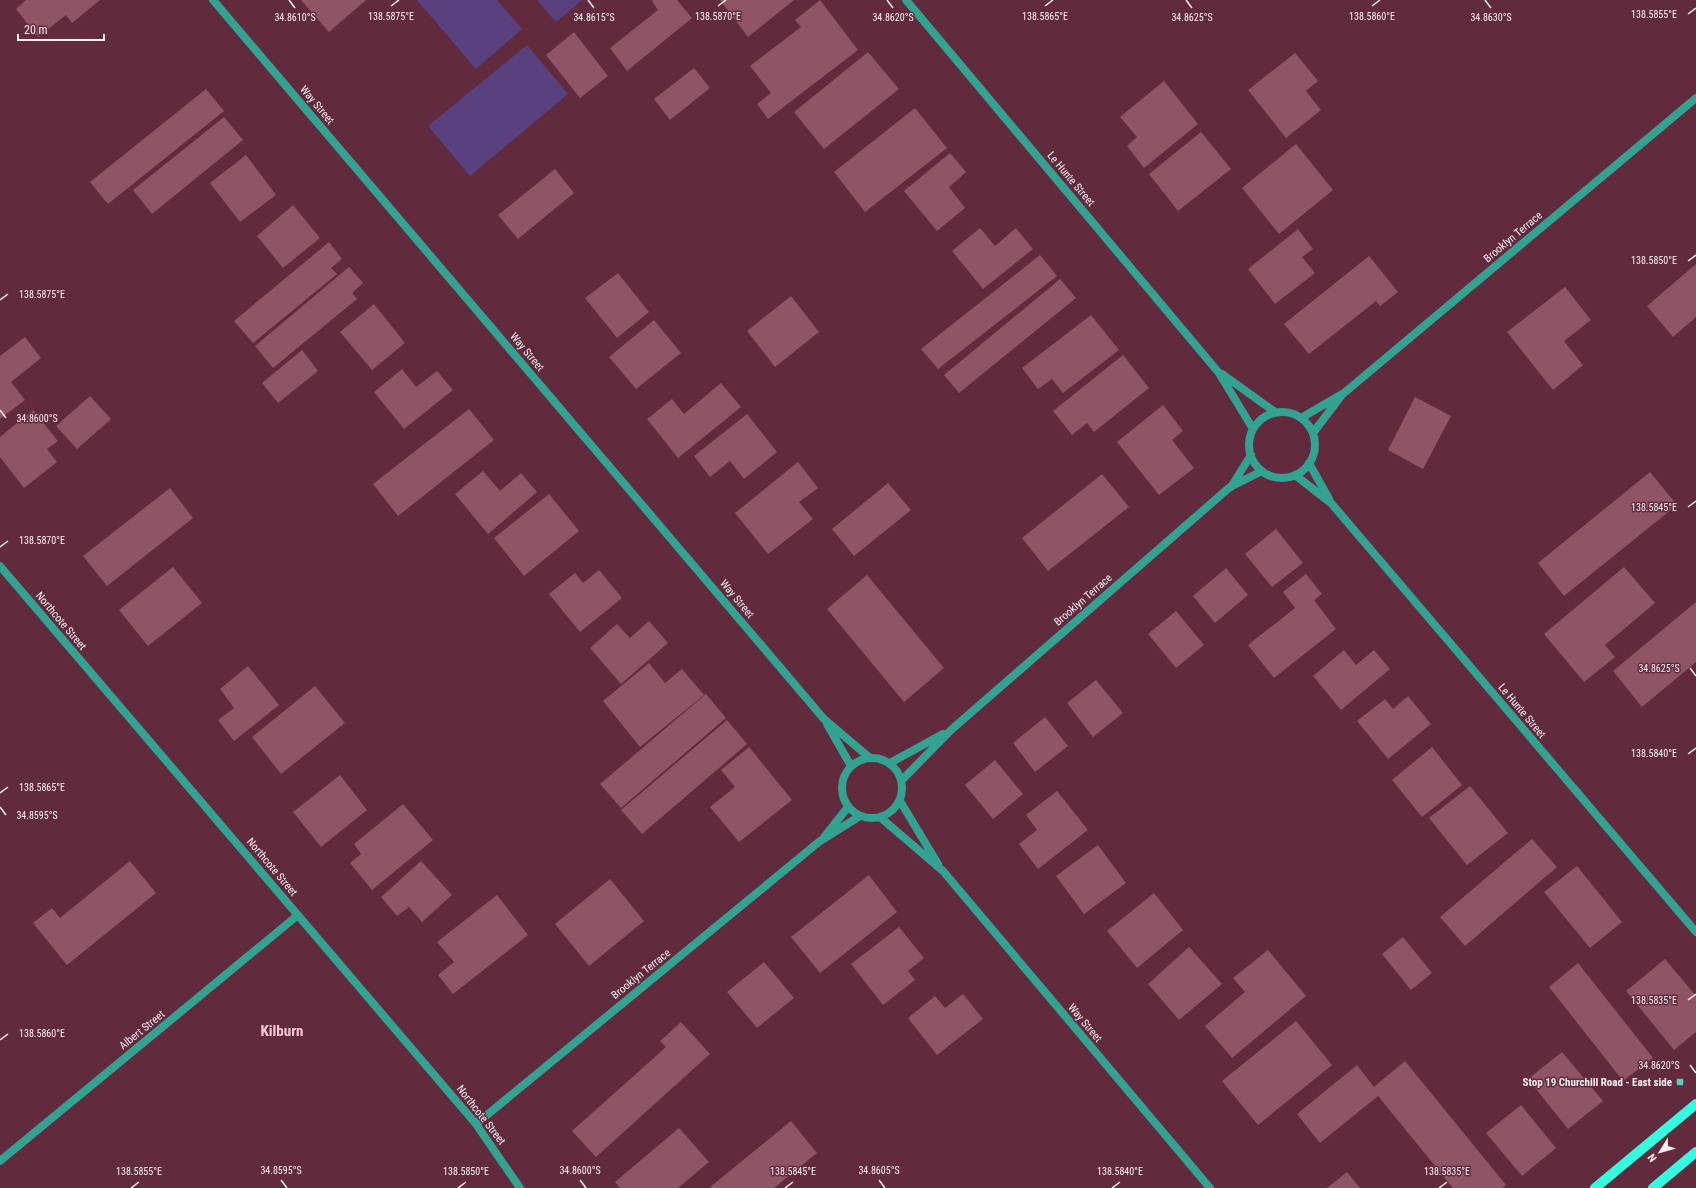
<svg xmlns="http://www.w3.org/2000/svg" width="1696" height="1188" viewBox="0 0 1696 1188" font-family="'Roboto Condensed',sans-serif">
  <style>
    .green { fill: #59417f }
    .building { fill: #8f5466 }
    .lines { fill: none; stroke-linecap: round; stroke-linejoin: round }
    .street { stroke: #34a290; stroke-width: 8 }
    .primary { stroke: #36fcdf; stroke-width: 10 }
    .ticks { fill: none; stroke: #fdeef2; stroke-width: 1.5 }
    .poi-dot { fill: #5cceba; stroke: #612b3d; stroke-width: 1.5 }
    .labels { text-anchor: middle; dominant-baseline: central; stroke-width: 3; stroke-linejoin: round; paint-order: stroke }
    .street-label { font-size: 11px; fill: #fdeef2; stroke: #612b3d }
    .poi-label { font-size: 11px; font-weight: bold; fill: #fdeef2; stroke: #612b3d; text-anchor: end }
    .district-label { font-size: 15px; font-weight: bold; fill: #fec7d6; stroke: #612b3d }
    .ticks-label { font-size: 10px; text-anchor: middle; fill: #fdeef2; stroke: #612b3d; stroke-width: 3; stroke-linejoin: round; paint-order: stroke }
  </style>
  <rect width="100%" height="100%" fill="#612b3d"/>
  <!-- green -->
  <path class="green" d="M417,0H497L522,29L476,69Z
    M537,0H582L556,22Z
    M527,45L568,94L470,176L428,126Z"/>
  <!-- building -->
  <path class="building" d="M26,0H100L72,23L66,15L38,37L16,9Z
    M301,0H366L329,32Z
    M653,0H677L692,18L627,71L610,48L658,10L652,1Z
    M720,0H794L748,37Z
    M820,0L858,50L768,119L757,104L771,93L750,66L801,27L795,20Z
    M574,32L608,76L580,98L546,55Z
    M868,52L899,89L824,149L794,112Z
    M1295,53L1318,81L1306,91L1321,110L1286,138L1248,90Z
    M694,68L710,88L670,120L654,99Z
    M1164,81L1198,124L1144,168L1127,146L1137,137L1120,117Z
    M206,89L224,111L108,204L90,182Z
    M915,108L947,148L865,212L834,172Z
    M224,117L243,140L152,214L133,190Z
    M1201,132L1231,169L1178,211L1149,174Z
    M1296,144L1333,190L1279,234L1242,188Z
    M950,153L966,172L949,187L965,208L937,231L904,191Z
    M246,155L276,195L240,222L210,183Z
    M555,169L574,193L518,239L498,215Z
    M293,205L320,238L283,268L257,236Z
    M980,228L995,246L1016,228L1033,249L983,289L952,251Z
    M1298,229L1313,249L1302,257L1315,273L1275,304L1248,269Z
    M329,242L342,259L331,268L337,274L253,343L234,321Z
    M1040,255L1057,276L938,369L921,349Z
    M1369,256L1398,292L1380,306L1376,301L1309,354L1284,324Z
    M1696,264V317L1673,337L1647,306Z
    M349,267L363,283L352,293L357,299L273,368L255,346Z
    M618,273L649,312L617,338L585,298Z
    M1060,279L1076,298L959,393L944,375Z
    M1565,287L1591,320L1564,341L1583,365L1553,390L1507,332Z
    M791,296L819,332L775,367L747,331Z
    M374,304L405,343L372,370L340,332Z
    M1091,315L1119,350L1063,393L1052,379L1038,389L1022,368Z
    M654,320L681,353L636,389L609,357Z
    M25,337L41,358L11,382L25,400L0,419V356Z
    M302,350L318,371L278,403L262,383Z
    M1123,355L1149,388L1094,432L1087,423L1072,435L1053,411Z
    M402,369L416,387L437,371L453,390L404,429L374,392Z
    M721,383L741,407L678,458L647,419L672,399L684,414Z
    M90,396L111,419L77,449L56,426Z
    M1415,397L1451,416L1423,469L1388,450Z
    M1163,405L1183,431L1172,440L1194,468L1159,495L1117,442Z
    M469,409L494,440L398,516L373,484Z
    M33,410L58,441L47,449L57,462L24,488L0,457V437Z
    M747,414L777,452L744,479L730,461L710,477L694,456Z
    M798,462L818,488L799,502L813,519L768,554L735,513Z
    M483,471L500,491L521,473L537,492L488,534L455,494Z
    M1650,472L1677,505L1564,596L1538,563Z
    M1102,474L1129,507L1048,571L1022,538Z
    M888,483L911,510L854,556L832,529Z
    M170,488L193,518L107,586L83,556Z
    M549,494L579,531L524,576L494,538Z
    M1276,529L1303,563L1272,587L1245,554Z
    M173,567L202,603L148,646L119,610Z
    M1624,567L1655,603L1605,645L1615,657L1584,682L1544,634Z
    M1226,568L1248,595L1215,623L1193,596Z
    M599,570L622,598L580,632L549,594L575,573L583,583Z
    M1306,574L1322,594L1314,600L1336,629L1274,678L1248,645L1295,608L1283,592Z
    M867,575L944,668L904,702L827,609Z
    M1696,602V662L1642,707L1613,671Z
    M1176,611L1204,645L1176,668L1148,634Z
    M649,621L668,643L621,684L590,648L617,624L630,638Z
    M1344,650L1356,665L1374,650L1390,669L1341,710L1313,676Z
    M649,663L665,683L682,669L704,695L640,747L603,701Z
    M248,666L279,705L234,741L218,720L234,708L220,689Z
    M1096,680L1123,713L1093,737L1067,703Z
    M315,686L345,723L281,774L252,737Z
    M706,694L726,718L621,808L600,784Z
    M1408,696L1431,724L1388,759L1357,721L1385,699L1393,709Z
    M1045,717L1068,746L1035,772L1013,743Z
    M727,720L747,744L642,834L621,810Z
    M749,747L792,800L739,842L710,807L735,787L721,770Z
    M1432,747L1462,785L1422,817L1392,780Z
    M995,760L1023,794L993,819L965,785Z
    M340,775L367,810L321,847L293,812Z
    M1470,786L1508,833L1467,865L1429,818Z
    M1057,791L1088,830L1038,869L1019,844L1037,830L1026,815Z
    M403,804L433,840L372,890L350,863L361,854L354,844Z
    M1532,839L1557,867L1465,946L1440,917Z
    M1098,845L1126,883L1084,914L1056,876Z
    M130,861L156,893L67,965L33,923L52,908L60,918Z
    M421,861L452,895L422,922L409,907L397,916L381,897Z
    M1577,866L1622,922L1590,948L1544,892Z
    M869,875L897,912L820,973L791,937Z
    M610,879L644,921L589,966L555,924Z
    M1154,893L1183,930L1137,968L1107,931Z
    M497,895L528,935L453,994L438,975L454,962L437,942Z
    M899,927L924,958L908,971L915,980L883,1005L851,964Z
    M1403,937L1432,973L1411,990L1382,954Z
    M1189,947L1222,984L1179,1020L1148,984Z
    M1268,950L1306,996L1232,1058L1205,1026L1245,992L1233,978Z
    M1665,959L1696,996V1032L1674,1050L1626,991Z
    M764,962L794,998L757,1028L727,992Z
    M1578,963L1653,1058L1623,1081L1549,987Z
    M963,994L983,1019L937,1055L908,1018L935,996L945,1008Z
    M1296,1021L1332,1065L1258,1125L1222,1081Z
    M681,1022L710,1054L596,1157L572,1131L666,1047L660,1041Z
    M1562,1052L1603,1101L1568,1129L1528,1079Z
    M1405,1061L1506,1185L1502,1188H1453L1378,1096L1320,1143L1297,1114L1357,1065L1374,1087Z
    M1521,1105L1556,1148L1522,1176L1486,1133Z
    M791,1121L817,1153L774,1188H709Z
    M679,1128L709,1162L678,1188H620L615,1182Z
    M1347,1172L1360,1188H1327Z"/>
  <g class="lines">
    <!-- street -->
    <path class="street" d="M213,0L824,719L870,758
      M906,0L1219,373L1253,429
      M1222,374L1275,412
      M1249 445a33 33 0 1 1 66 0a33 33 0 1 1-66 0Z
      M1301,418L1344,393L1696,98
      M1313,433L1341,396
      M1309,463L1329,499
      M1295,475L1331,503L1696,932
      M1231,487L1251,455
      M0,566L476,1124L520,1188
      M827,724L851,766
      M842 788a30 30 0 1 1 60 0a30 30 0 1 1-60 0Z
      M890,763L943,734
      M902,780L951,730L1230,487L1262,471
      M900,801L938,864
      M881,818L943,871L1210,1188
      M825,836L848,807
      M476,1124L820,841L860,816
      M0,1161L298,915"/>
    <!-- primary -->
    <path class="primary" d="M1595,1188L1696,1104
      M1653,1188L1696,1152"/>
  </g>
  <!-- ticks -->
  <path class="ticks" d="M289,0L295,8M588,0L594,8M887,0L893,8M1186,0L1192,8M1485,0L1491,8M391,6L399,0M718,6L726,0M1045,6L1053,0M1372,6L1380,0M1688,14L1696,8M1688,261L1696,255M0,300L8,294M0,410L6,418M1688,507L1696,501M0,547L8,541M1690,668L1696,676M1688,754L1696,748M0,793L8,787M0,807L6,815M1688,1000L1696,994M0,1040L8,1034M1690,1065L1696,1073M281,1180L287,1188M580,1180L586,1188M879,1180L885,1188M131,1188L139,1182M458,1188L466,1182M785,1188L793,1182M1112,1188L1120,1182M1439,1188L1447,1182"/>
  <!-- markers -->
  <rect class="poi-dot" x="1676" y="1078" width="8" height="8" rx="2"/>
  <g class="labels">
    <!-- street labels -->
    <g class="street-label">
      <text transform="translate(317 105) rotate(50)">Way Street</text>
      <text transform="translate(1071 179) rotate(50)">Le Hunte Street</text>
      <text transform="translate(1513 237) rotate(-40)">Brooklyn Terrace</text>
      <text transform="translate(527 352) rotate(50)">Way Street</text>
      <text transform="translate(737 599) rotate(50)">Way Street</text>
      <text transform="translate(1083 600) rotate(-41)">Brooklyn Terrace</text>
      <text transform="translate(61 621) rotate(50)">Northcote Street</text>
      <text transform="translate(1522 711) rotate(50)">Le Hunte Street</text>
      <text transform="translate(272 867) rotate(50)">Northcote Street</text>
      <text transform="translate(641 974) rotate(-39)">Brooklyn Terrace</text>
      <text transform="translate(1085 1023) rotate(50)">Way Street</text>
      <text transform="translate(142 1030) rotate(-39)">Albert Street</text>
      <text transform="translate(481 1115) rotate(52)">Northcote Street</text>
    </g>
    <!-- poi labels -->
    <g class="poi-label">
      <text x="1672" y="1082">Stop 19 Churchill Road - East side</text>
    </g>
    <!-- district labels -->
    <g class="district-label">
      <text x="282" y="1031">Kilburn</text>
    </g>
  </g>
  <g class="ticks-label">
    <text x="1654" y="18">138.5855°E</text>
    <text x="391" y="20">138.5875°E</text>
    <text x="718" y="20">138.5870°E</text>
    <text x="1045" y="20">138.5865°E</text>
    <text x="1372" y="20">138.5860°E</text>
    <text x="295" y="21">34.8610°S</text>
    <text x="594" y="21">34.8615°S</text>
    <text x="893" y="21">34.8620°S</text>
    <text x="1192" y="21">34.8625°S</text>
    <text x="1491" y="21">34.8630°S</text>
    <text x="1654" y="264">138.5850°E</text>
    <text x="42" y="298">138.5875°E</text>
    <text x="37" y="422">34.8600°S</text>
    <text x="1654" y="511">138.5845°E</text>
    <text x="42" y="544">138.5870°E</text>
    <text x="1659" y="672">34.8625°S</text>
    <text x="1654" y="757">138.5840°E</text>
    <text x="42" y="791">138.5865°E</text>
    <text x="37" y="819">34.8595°S</text>
    <text x="1654" y="1004">138.5835°E</text>
    <text x="42" y="1037">138.5860°E</text>
    <text x="1659" y="1069">34.8620°S</text>
    <text x="281" y="1174">34.8595°S</text>
    <text x="580" y="1174">34.8600°S</text>
    <text x="879" y="1174">34.8605°S</text>
    <text x="139" y="1175">138.5855°E</text>
    <text x="466" y="1175">138.5850°E</text>
    <text x="793" y="1175">138.5845°E</text>
    <text x="1120" y="1175">138.5840°E</text>
    <text x="1447" y="1175">138.5835°E</text>
  </g>
  <!-- north arrow -->
  <g transform="translate(1660 1152) rotate(233)" stroke="#612b3d" stroke-width="3" paint-order="stroke">
  <path d="M0-3L7 15L0 10L-7 15Z" fill="#fdeef2"/>
  <text y="-6" font-size="11" font-weight="bold" text-anchor="middle" fill="#fdeef2">N</text>
  </g>
  <!-- scale -->
  <path d="M18 34v6h86v-6" fill="none" stroke="#fdeef2" stroke-width="2"/>
  <text x="24" y="34" font-size="12" fill="#fdeef2" stroke="#612b3d" stroke-width="3" paint-order="stroke">20 m</text>
</svg>
